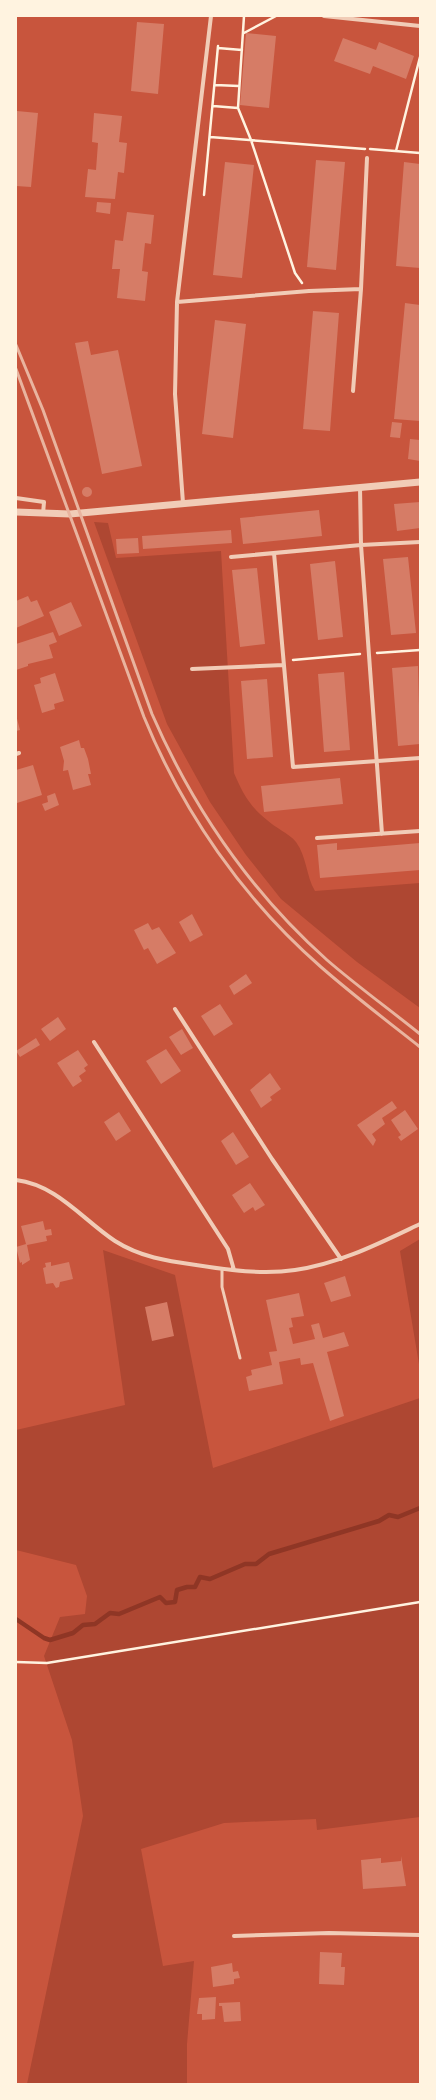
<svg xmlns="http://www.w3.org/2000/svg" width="436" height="2100" viewBox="0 0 436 2100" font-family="Arial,sans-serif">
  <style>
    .green { fill: #ae4732 }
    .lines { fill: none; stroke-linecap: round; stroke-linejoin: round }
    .stream { stroke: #8f3625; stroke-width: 4.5 }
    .building { fill: #d67c66 }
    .path { stroke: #fff3e0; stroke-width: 2.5 }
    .service { stroke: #f1ccb7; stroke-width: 3 }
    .minor { stroke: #f1ccb7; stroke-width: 4 }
    .tertiary { stroke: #f1ccb7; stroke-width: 7 }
    .rail { stroke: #e9b49f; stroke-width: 3 }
  </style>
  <rect width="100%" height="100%" fill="#c8553d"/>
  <!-- green -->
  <path class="green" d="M94,522L108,523L116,558L221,551L234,773C242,792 250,807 267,820C275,828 289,833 296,842C307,857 306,876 315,891L420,883V1008L357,962L281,899L246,855L210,802L167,724Z
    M420,1239V1370L400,1251Z
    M103,1250L175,1275L213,1468L420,1398V1817L317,1830L316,1819L224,1823L141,1849L163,1966L194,1961L187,2044V2084H27L83,1816L72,1740L44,1656L60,1617L85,1614L87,1596L76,1565L16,1550V1430L125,1405Z"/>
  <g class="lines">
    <!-- stream -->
    <path class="stream" d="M16,1619L44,1638L50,1640L73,1633L83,1625L95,1624L110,1613L119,1614L160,1597L166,1603L175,1602L177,1590L187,1587H195L200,1577L210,1579L245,1564H256L269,1554L379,1521L389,1515L398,1517L420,1508"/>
  </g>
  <!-- building -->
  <path class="building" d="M137,22L164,24L158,94L131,91Z
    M246,33L276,36L269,108L240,105Z
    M343,38L376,50L379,42L414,56L406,79L373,66L370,74L334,61Z
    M17,111L38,113L31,187L16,186Z
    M94,113L122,116L119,142L127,143L124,173L118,172L115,199L85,197L88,169L96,170L98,143L92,142Z
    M316,160L345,162L336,270L307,267Z
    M225,162L254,165L242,278L213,275Z
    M404,162L420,164V268L396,266Z
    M97,202L111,203L110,214L96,212Z
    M127,212L154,215L151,244L145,243L142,271L148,272L145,301L117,298L120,269H112L115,240L123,241Z
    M405,303L420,305V421L394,419Z
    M313,311L339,313L330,431L303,429Z
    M215,320L246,324L233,438L202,434Z
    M88,341L91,355L118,350L142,466L102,474L75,343Z
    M392,422L402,423L400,438L390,437Z
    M410,439L420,440V461L408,459Z
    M82 492a5 5 0 1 1 10 0a5 5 0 1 1-10 0Z
    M420,502V528L397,531L394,504Z
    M319,510L322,536L243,544L240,518Z
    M231,530L232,543L143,549L142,536Z
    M138,538L139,553L117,554L116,539Z
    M408,557L416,633L391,635L383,559Z
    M335,561L343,637L318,640L310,564Z
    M257,568L265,644L240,647L232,570Z
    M28,596L31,602L37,600L44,616L16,628V601Z
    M71,602L82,626L59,636L49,612Z
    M53,632L57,642L49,645L53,658L28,664V666L16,670V644Z
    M418,666L420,744L398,746L392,668Z
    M344,672L350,750L324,752L318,674Z
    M55,673L64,701L54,704L55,709L42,713L34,685L41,683L40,678Z
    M267,679L273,757L247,759L241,681Z
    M16,715L20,730L16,731Z
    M79,740L81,748H84L88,759L91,774H88L91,785L73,790L68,770L63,771L64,761L60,747Z
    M33,765L42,795L17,803L16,770Z
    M340,778L343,804L264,812L261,786Z
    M55,793L59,805L45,811L42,804L48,802L47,796Z
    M337,843V850L420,843V870L320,878L317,845Z
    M192,914L203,935L190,942L179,922Z
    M148,923L152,930L159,927L176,953L157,964L148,948L144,950L134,930Z
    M246,974L252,983L234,995L229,986Z
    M220,1004L233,1024L214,1036L201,1016Z
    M58,1017L66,1029L50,1041L41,1029Z
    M182,1029L193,1048L181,1055L169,1037Z
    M36,1038L40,1045L20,1057L16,1051Z
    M166,1049L181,1071L161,1084L146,1061Z
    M78,1050L88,1065L84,1068L86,1071L79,1076L82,1081L73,1087L57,1063Z
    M270,1073L281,1089L270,1097L272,1100L261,1108L250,1090Z
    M392,1101L397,1108L382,1118L385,1124L372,1134L376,1140L373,1146L357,1125Z
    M405,1110L418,1129L401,1141L398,1137L401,1135L391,1120Z
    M119,1112L131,1131L116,1141L104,1122Z
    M233,1132L249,1157L236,1165L221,1141Z
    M250,1183L265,1205L255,1211L253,1207L244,1213L232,1195Z
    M43,1221L45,1230L51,1229L52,1235L46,1236L47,1241L27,1245L30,1260L22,1265V1262L20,1263L16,1247L26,1244L21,1226Z
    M51,1262V1266L69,1262L73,1279L60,1282L59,1287L56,1288L53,1283L46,1284L43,1268L46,1267L45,1263Z
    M345,1276L351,1296L331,1302L324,1283Z
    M299,1293L304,1316L291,1318L293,1327L289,1328L293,1344L315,1339L311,1325L319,1323L323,1338L344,1332L349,1346L327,1352L344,1416L330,1421L313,1363L301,1365L300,1358L279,1362L283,1384L249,1391L246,1377L252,1375L251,1370L272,1365L269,1352L277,1351L266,1300Z
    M167,1302L174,1336L152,1341L145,1307Z
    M401,1856L406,1886L363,1889L361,1860L381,1858V1863L401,1861Z
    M320,1952L342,1953L341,1967H345L344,1985L319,1984Z
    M232,1963L233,1972L238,1971L240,1978L234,1979V1984L213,1987L211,1967Z
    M216,1997L215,2019L202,2020V2014H197L199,1998Z
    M240,2002L241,2021L224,2022L222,2006H219V2003Z"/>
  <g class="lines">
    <!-- path -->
    <path class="path" d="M244,16L238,108L251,140L295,273L302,283
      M244,33L276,16
      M218,48L242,50
      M215,85L239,86
      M213,106L238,108
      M210,137L365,149
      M370,149L420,153
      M396,151L420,57
      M204,195L218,46
      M377,653L420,650
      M293,660L360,654
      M16,1662L47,1663L420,1602"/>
    <!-- service -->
    <path class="service" d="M222,1269V1287L240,1358"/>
    <!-- minor -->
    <path class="minor" d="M324,16L420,26
      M177,302L309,291L361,289
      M353,391L361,289L367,158
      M360,487L361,545L382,834
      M16,498L44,502L43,514
      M183,503L175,394L177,302L211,16
      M274,553L293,767L420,758
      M231,557L361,545L420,542
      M192,669L284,665
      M16,754L19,753
      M317,838L420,831
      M175,1009L272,1159L341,1259
      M94,1042L228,1249L234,1270
      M16,1180C57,1185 82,1219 115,1241C140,1257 167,1261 196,1265C228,1270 263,1275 295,1270C339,1264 380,1243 420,1224
      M234,1936L329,1933L420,1935"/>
    <!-- tertiary -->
    <path class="tertiary" d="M16,512L70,514L420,482"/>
    <!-- rail -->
    <path class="rail" d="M16,345L43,410L152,714C193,808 251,892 327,960C357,986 389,1009 420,1034
      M16,369L144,717C183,812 243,899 321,967C353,995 387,1021 420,1047"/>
  </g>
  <!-- border -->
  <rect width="436" height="2100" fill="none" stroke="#fff3e0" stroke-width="34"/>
</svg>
